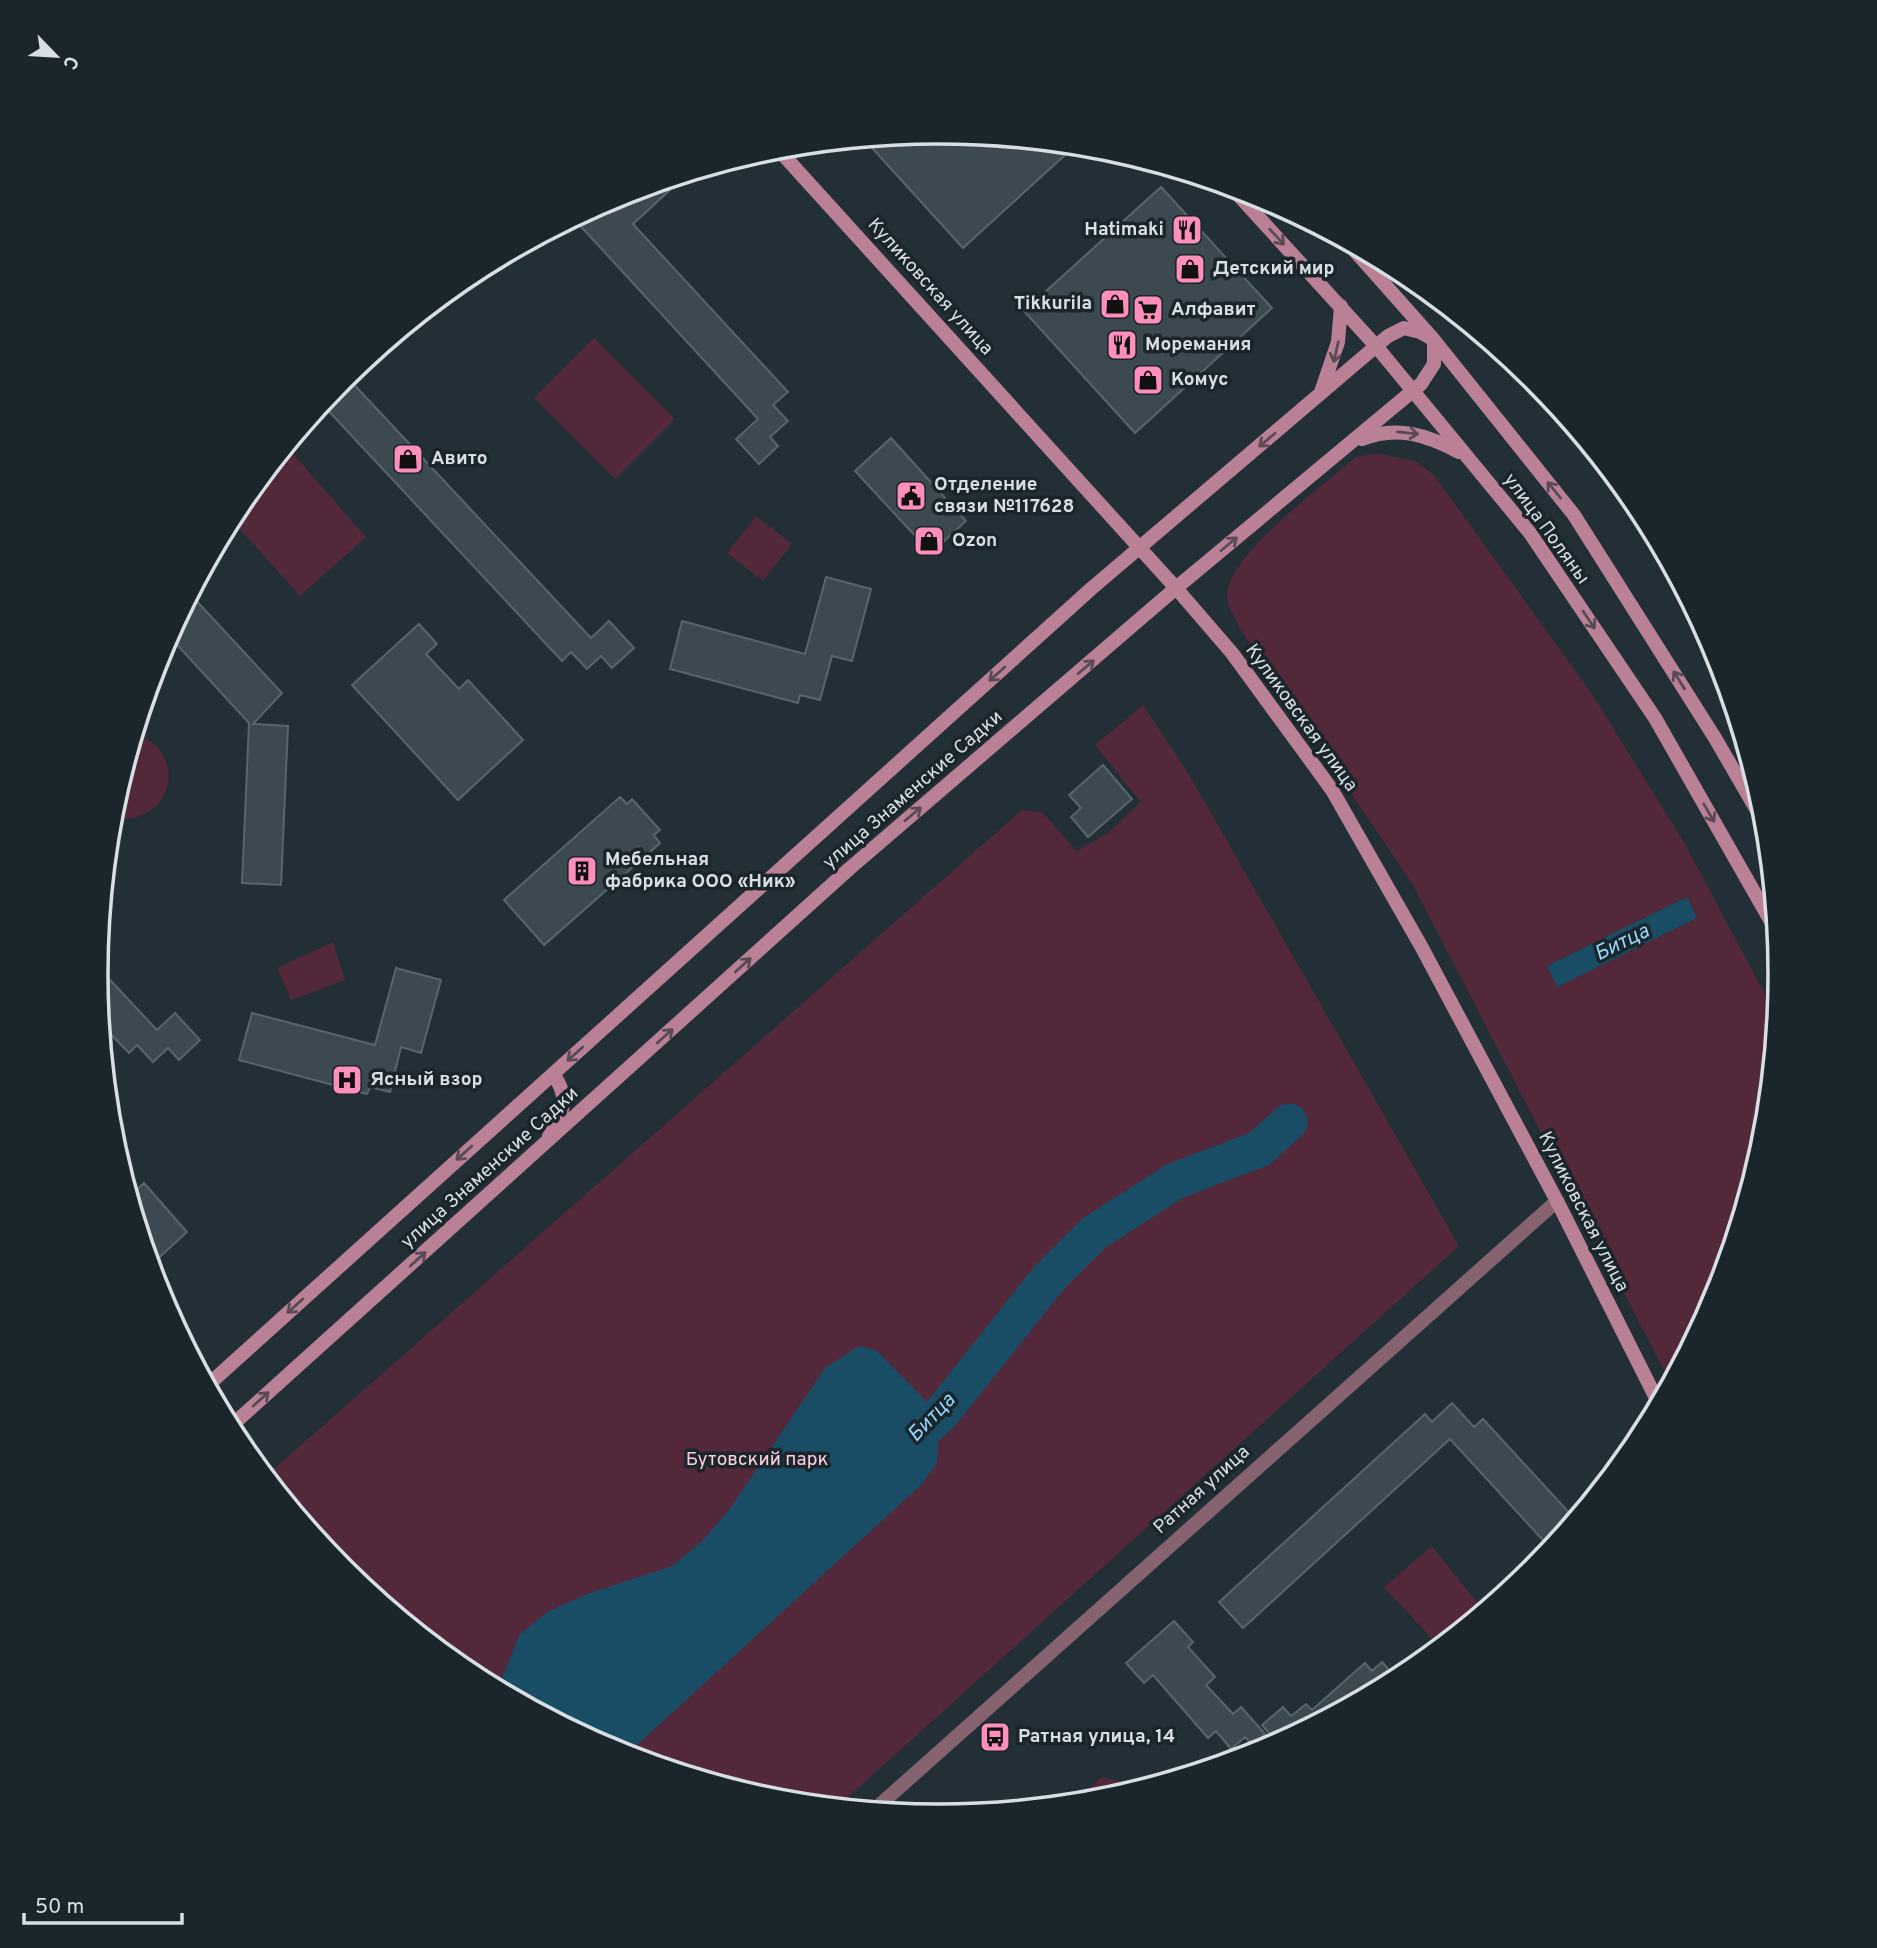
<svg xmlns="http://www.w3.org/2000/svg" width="1877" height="1948" viewBox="0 0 1877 1948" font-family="Overpass,sans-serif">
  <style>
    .green { fill: #53283a; fill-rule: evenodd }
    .water { fill: #194d65 }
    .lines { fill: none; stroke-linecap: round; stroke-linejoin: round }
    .river { stroke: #194d65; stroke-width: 37 }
    .building { fill: #3c4950; stroke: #57656d; stroke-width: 2 }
    .street { stroke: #876370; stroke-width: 14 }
    .secondary { stroke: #ba8096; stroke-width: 14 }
    .oneway { stroke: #5a4956 }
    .labels { text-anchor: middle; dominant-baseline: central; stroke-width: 7; stroke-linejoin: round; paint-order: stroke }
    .poi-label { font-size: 19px; font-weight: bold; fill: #d8dfe4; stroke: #1a252c; text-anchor: start }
    .street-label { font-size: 19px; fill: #d8dfe4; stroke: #1a252c }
    .park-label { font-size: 19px; fill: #fccddd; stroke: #1a252c }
    .water-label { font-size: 21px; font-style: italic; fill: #93d7fc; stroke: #1a252c }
    .rim { fill: none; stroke: #d8dfe4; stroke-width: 3.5 }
  </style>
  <rect width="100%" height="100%" fill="#232f36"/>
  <!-- green -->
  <path class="green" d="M594,338L675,419L615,479L534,398Z
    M1584,440L1639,506L1682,587Z
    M287,447L366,537L300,596L231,519Z
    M1375,453L1415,461L1434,475L1592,694L1685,844L1777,1017L1764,1139L1716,1297L1674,1376H1667L1413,885L1242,632C1237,621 1228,608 1227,597C1225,557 1326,483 1356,457ZM1687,897L1697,918L1557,987L1547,966Z
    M756,516L792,544L763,581L727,553Z
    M1143,705L1188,773L1459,1246L838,1806L774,1800L616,1752L470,1674L343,1569L266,1476L1022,810L1042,812L1077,851L1108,833L1141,802L1095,745Z
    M135,734C188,750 177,825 112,819Z
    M333,942L345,980L291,1000L277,968Z
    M1432,1546L1480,1606L1479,1614L1440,1647L1384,1587Z
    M1102,1777L1127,1783L1134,1791L1102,1800L1073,1803Z"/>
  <!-- water -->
  <path class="water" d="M1687,897L1697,918L1557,987L1547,966Z
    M859,1346L876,1350L940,1415L937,1463L922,1484L626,1755L498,1689L519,1635L549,1611L587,1594L672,1566L701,1542L729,1510L825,1368Z"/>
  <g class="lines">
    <!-- river -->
    <path class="river" d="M904,1447L940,1415L1049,1278L1094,1233L1175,1181L1259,1149L1289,1122"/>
  </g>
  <!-- building -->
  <path class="building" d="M939,132L1012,139L1076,145L963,248L864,139Z
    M687,174L633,224L788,392L773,405L788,421L770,437L778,446L759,464L736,439L758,419L574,219L617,196Z
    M1161,187L1272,308L1135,433L1024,311Z
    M346,376L591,638L609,621L634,648L612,668L601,656L587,669L571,652L562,661L322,404Z
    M891,438L966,521L931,553L855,471Z
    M826,577L871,589L852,661L832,656L820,700L800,695L798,703L670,669L682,621L805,654Z
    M191,595L282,693L253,724L288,726L281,885L242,883L249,723L169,636Z
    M419,624L437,644L426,654L459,689L468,680L523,740L458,800L352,685Z
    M1103,765L1132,799L1088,837L1071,817L1081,808L1069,795Z
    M620,797L627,804L632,799L660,830L654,835L660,843L544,945L504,900Z
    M97,966L157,1030L175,1013L200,1040L179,1060L168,1048L153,1062L137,1045L129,1053L101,1024Z
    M396,968L441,980L421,1053L401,1047L390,1092L370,1087L367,1094L239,1060L252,1013L375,1045Z
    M144,1183L187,1232L151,1265L130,1196Z
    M1452,1403L1474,1427L1483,1419L1575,1519L1551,1549L1450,1439L1243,1628L1219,1602L1425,1414L1432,1422Z
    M1174,1621L1193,1642L1188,1647L1215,1677L1206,1685L1233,1714L1241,1707L1265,1734L1253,1745L1245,1737L1231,1749L1216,1731L1208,1738L1153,1675L1144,1683L1126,1663Z
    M1382,1662L1397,1679L1260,1752L1256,1747L1270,1734L1262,1725L1283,1707L1291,1716L1306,1704L1312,1710L1365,1663L1372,1671Z"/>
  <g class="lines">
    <!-- street -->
    <path class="street" d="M874,1810L1557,1201"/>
    <!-- secondary -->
    <path class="secondary" d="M777,148L1176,588L1232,653L1332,790L1421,946L1557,1201L1659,1404
      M1231,187L1376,346L1530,533L1655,718L1777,932
      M1347,242L1434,340L1574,515L1715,738L1766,826
      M1321,392L1338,342L1341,306
      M1362,439C1397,425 1427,435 1459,452
      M549,1136C564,1113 570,1097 553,1074
      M208,1385L1092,588L1388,336L1404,328L1420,332L1434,340V364L1421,384L1176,588L849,869L230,1427"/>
  </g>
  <!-- one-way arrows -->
  <defs><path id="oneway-shaft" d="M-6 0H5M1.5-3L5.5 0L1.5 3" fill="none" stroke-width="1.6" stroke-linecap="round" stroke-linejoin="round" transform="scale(1.75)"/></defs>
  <g class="oneway">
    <use href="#oneway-shaft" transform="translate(1277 237) rotate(47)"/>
    <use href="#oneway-shaft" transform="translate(1336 352) rotate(103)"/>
    <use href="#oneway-shaft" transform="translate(1408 433) rotate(6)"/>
    <use href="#oneway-shaft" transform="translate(1267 440) rotate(140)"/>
    <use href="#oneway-shaft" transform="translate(1554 490) rotate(-129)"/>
    <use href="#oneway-shaft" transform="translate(1229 544) rotate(-40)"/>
    <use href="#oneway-shaft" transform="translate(1589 620) rotate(56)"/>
    <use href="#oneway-shaft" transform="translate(1086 667) rotate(-40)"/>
    <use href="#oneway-shaft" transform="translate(997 674) rotate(138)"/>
    <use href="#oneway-shaft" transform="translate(1679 680) rotate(-122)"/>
    <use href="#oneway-shaft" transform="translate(1709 813) rotate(60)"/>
    <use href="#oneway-shaft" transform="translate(913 814) rotate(-40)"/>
    <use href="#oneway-shaft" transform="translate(743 965) rotate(-42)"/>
    <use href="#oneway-shaft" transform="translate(665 1036) rotate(-42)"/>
    <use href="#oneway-shaft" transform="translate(575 1054) rotate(138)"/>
    <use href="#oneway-shaft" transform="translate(464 1153) rotate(138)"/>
    <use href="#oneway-shaft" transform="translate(418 1259) rotate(-42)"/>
    <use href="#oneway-shaft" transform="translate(295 1306) rotate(138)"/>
    <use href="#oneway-shaft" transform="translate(261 1399) rotate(-42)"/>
  </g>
  <!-- icons -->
  <defs>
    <g id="restaurant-square" transform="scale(1.575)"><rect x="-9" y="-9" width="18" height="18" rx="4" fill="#fe8ebc" stroke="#1a252c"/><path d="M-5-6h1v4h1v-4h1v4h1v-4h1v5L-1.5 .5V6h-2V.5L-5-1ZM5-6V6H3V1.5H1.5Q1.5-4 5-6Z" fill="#111"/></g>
    <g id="shop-square" transform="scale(1.575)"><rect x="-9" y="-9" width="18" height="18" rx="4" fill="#fe8ebc" stroke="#1a252c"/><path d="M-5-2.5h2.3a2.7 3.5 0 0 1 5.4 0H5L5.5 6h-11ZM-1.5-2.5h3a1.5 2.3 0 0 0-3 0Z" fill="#111"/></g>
    <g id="supermarket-square" transform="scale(1.575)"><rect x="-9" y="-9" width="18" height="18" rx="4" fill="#fe8ebc" stroke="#1a252c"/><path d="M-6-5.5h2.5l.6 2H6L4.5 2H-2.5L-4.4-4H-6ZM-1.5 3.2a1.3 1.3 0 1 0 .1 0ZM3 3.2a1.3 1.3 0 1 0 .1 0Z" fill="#111"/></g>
    <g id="civic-square" transform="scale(1.575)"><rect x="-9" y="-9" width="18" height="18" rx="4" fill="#fe8ebc" stroke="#1a252c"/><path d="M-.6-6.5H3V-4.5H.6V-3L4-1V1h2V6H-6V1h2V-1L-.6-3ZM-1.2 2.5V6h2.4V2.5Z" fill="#111"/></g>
    <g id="building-square" transform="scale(1.575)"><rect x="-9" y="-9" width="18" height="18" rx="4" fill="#fe8ebc" stroke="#1a252c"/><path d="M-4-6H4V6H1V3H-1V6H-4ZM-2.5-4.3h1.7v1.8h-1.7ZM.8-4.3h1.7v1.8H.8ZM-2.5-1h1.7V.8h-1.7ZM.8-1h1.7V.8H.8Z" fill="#111"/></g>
    <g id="hospital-square" transform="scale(1.575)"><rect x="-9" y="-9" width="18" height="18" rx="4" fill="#fe8ebc" stroke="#1a252c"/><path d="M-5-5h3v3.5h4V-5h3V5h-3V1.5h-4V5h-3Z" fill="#111"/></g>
    <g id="bus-square" transform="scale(1.575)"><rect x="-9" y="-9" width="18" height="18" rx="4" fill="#fe8ebc" stroke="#1a252c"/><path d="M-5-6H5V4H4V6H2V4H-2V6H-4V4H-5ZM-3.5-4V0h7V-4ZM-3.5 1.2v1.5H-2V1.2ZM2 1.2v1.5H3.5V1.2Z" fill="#111"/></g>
  </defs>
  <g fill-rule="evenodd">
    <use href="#restaurant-square" x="1187" y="230"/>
    <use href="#shop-square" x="1190" y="269"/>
    <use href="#shop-square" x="1115" y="304"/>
    <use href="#supermarket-square" x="1148" y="310"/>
    <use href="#restaurant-square" x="1122" y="345"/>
    <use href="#shop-square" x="1148" y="380"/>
    <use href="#shop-square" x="408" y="459"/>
    <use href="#civic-square" x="911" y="496"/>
    <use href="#shop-square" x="929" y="541"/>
    <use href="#building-square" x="582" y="871"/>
    <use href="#hospital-square" x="347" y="1080"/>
    <use href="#bus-square" x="995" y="1737"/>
  </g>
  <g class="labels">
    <!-- poi labels -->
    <g class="poi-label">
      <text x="1164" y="230" text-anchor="end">Hatimaki</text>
      <text x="1213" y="269">Детский мир</text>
      <text x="1092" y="304" text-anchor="end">Tikkurila</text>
      <text x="1171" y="310">Алфавит</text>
      <text x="1145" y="345">Моремания</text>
      <text x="1171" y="380">Комус</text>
      <text x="431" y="459">Авито</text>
      <text x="934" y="485">Отделение<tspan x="934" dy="22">связи №117628</tspan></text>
      <text x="952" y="541">Ozon</text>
      <text x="605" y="860">Мебельная<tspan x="605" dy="22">фабрика ООО «Ник»</tspan></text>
      <text x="370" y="1080">Ясный взор</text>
      <text x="1018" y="1737">Ратная улица, 14</text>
    </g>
    <!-- street labels -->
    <g class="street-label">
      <text transform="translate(930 287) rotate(48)">Куликовская улица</text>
      <text transform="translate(1546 529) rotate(54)">улица Поляны</text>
      <text transform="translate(1301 718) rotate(54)">Куликовская улица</text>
      <text transform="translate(913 790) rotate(-41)">улица Знаменские Садки</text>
      <text transform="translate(490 1168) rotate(-42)">улица Знаменские Садки</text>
      <text transform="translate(1583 1212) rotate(63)">Куликовская улица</text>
      <text transform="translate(1202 1490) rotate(-42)">Ратная улица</text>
    </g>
    <!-- park labels -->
    <g class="park-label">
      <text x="757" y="1460">Бутовский парк</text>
    </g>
    <!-- water labels -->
    <g class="water-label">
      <text transform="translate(1622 943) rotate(-26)">Битца</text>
      <text transform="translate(932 1418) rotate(-46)">Битца</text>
    </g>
  </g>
  <!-- crop -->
  <path d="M0 0H1877V1948H0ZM108 974a830 830 0 1 1 1660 0a830 830 0 1 1-1660 0Z" fill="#1a252c" fill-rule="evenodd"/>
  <path class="rim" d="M108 974a830 830 0 1 1 1660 0a830 830 0 1 1-1660 0Z"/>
  <!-- north arrow -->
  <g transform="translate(56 56) rotate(115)" stroke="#1a252c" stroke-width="5" paint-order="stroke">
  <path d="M0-5L12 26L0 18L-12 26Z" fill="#d8dfe4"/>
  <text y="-10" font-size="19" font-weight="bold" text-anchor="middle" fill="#d8dfe4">С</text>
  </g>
  <!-- scale -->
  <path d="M24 1913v10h158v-10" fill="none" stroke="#d8dfe4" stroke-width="3.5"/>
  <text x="35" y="1913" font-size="21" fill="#d8dfe4" stroke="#1a252c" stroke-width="5" paint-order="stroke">50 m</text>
</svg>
